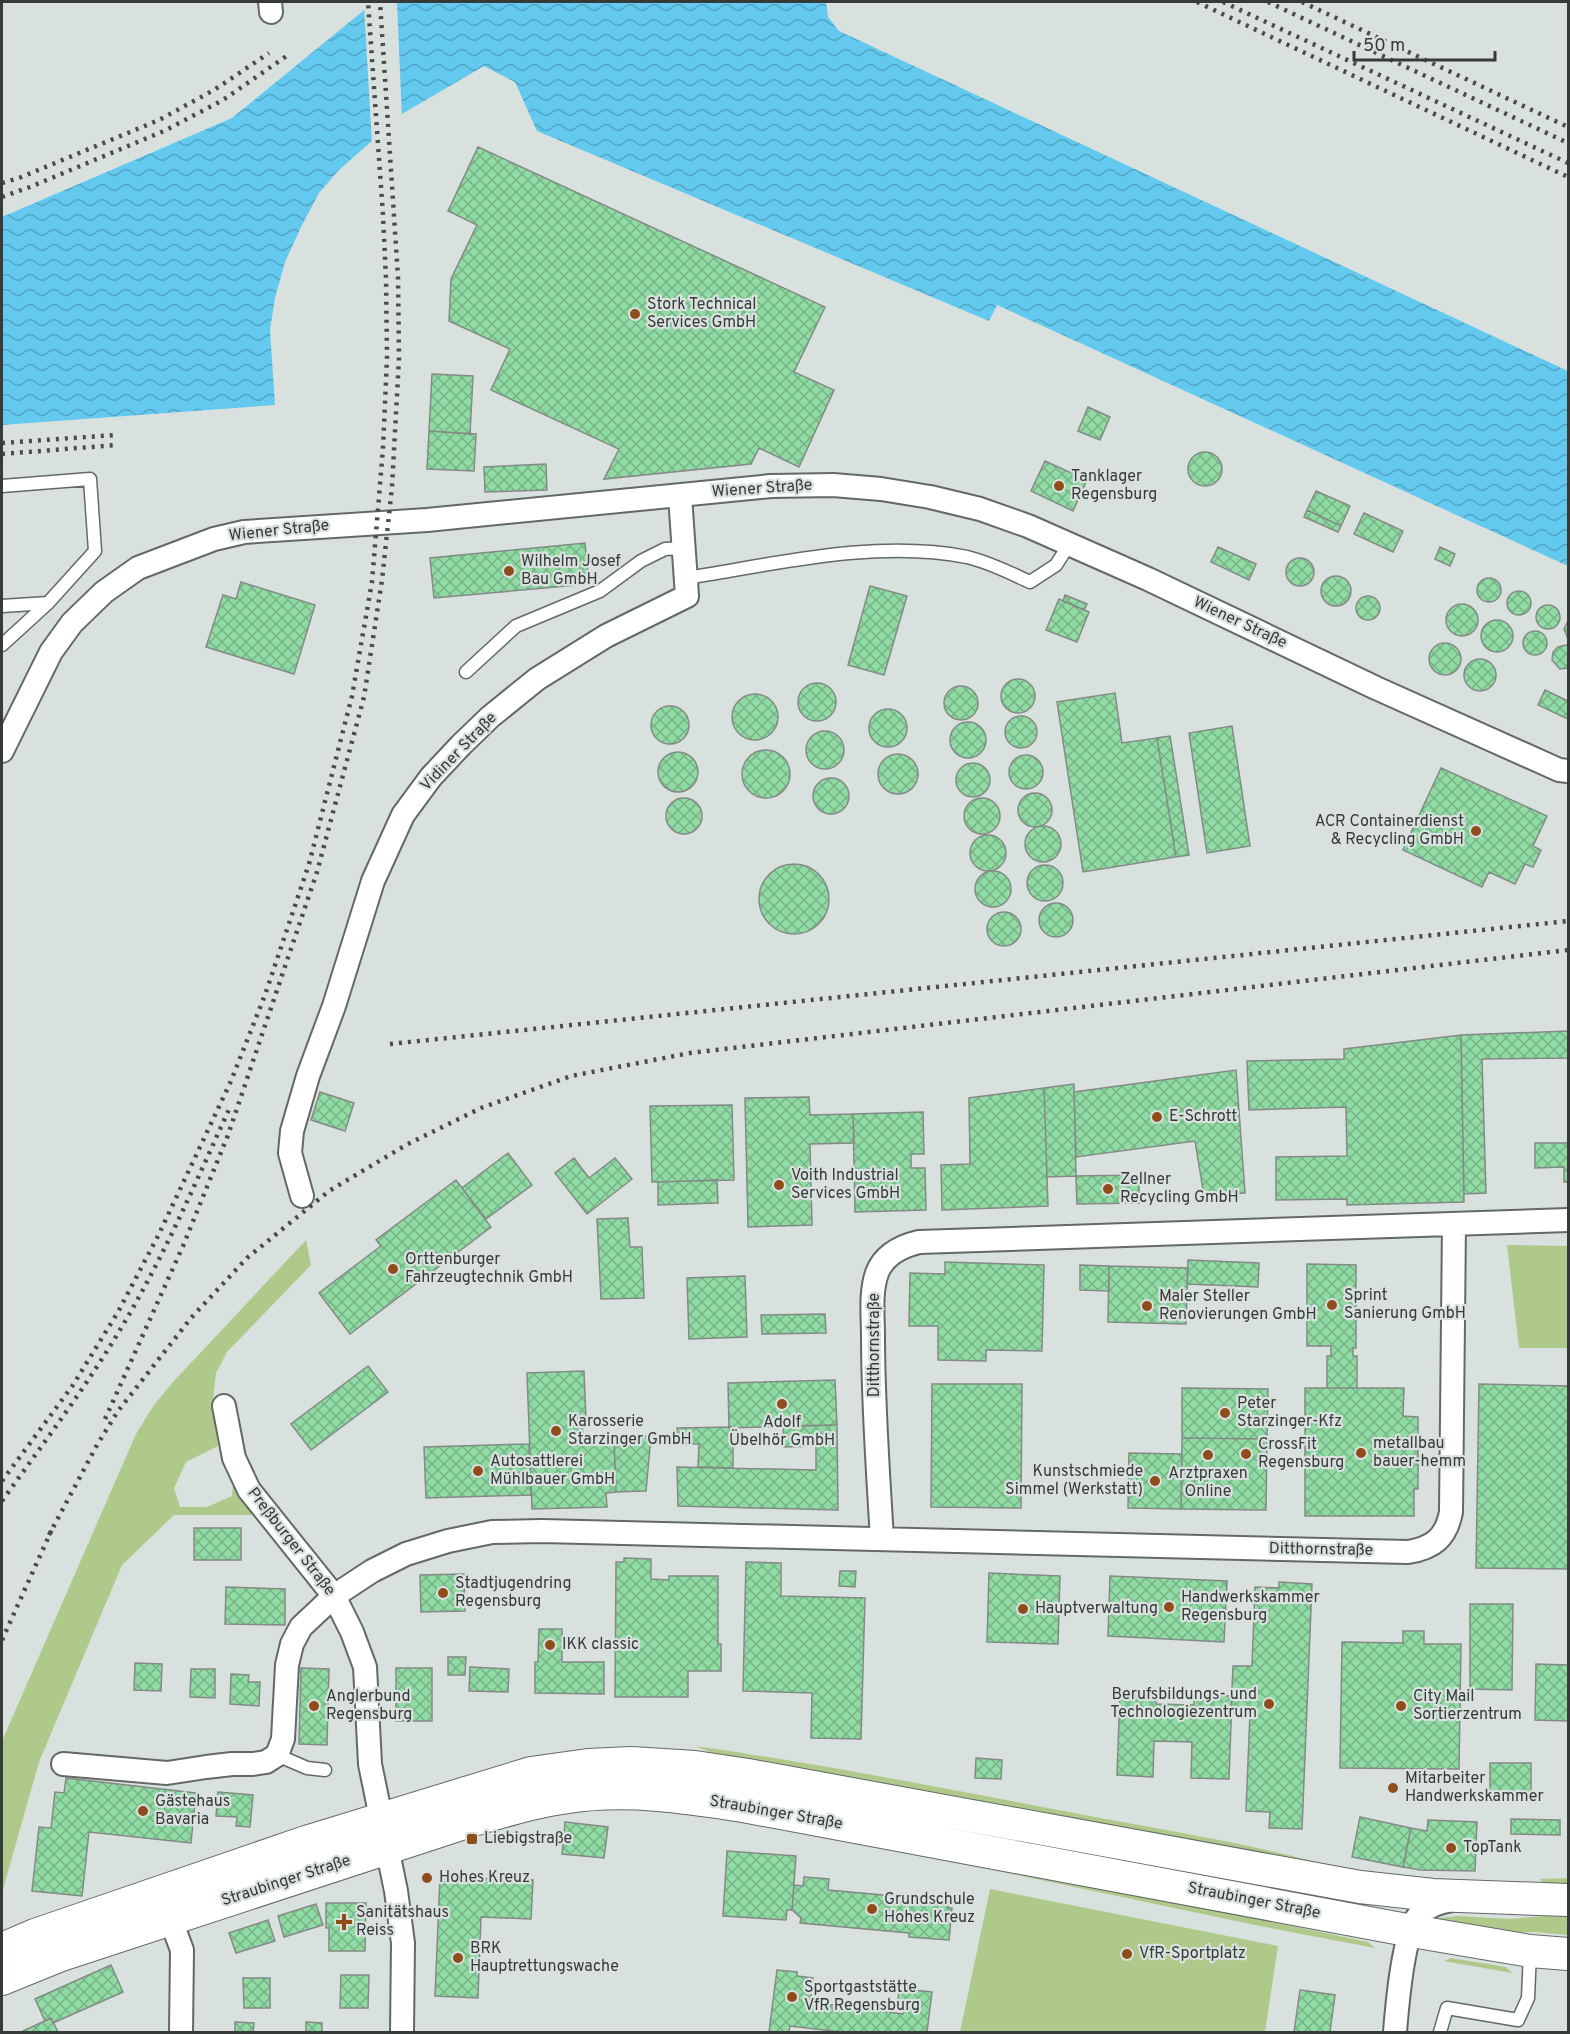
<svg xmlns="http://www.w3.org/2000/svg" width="1570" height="2034" viewBox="0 0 1570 2034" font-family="Overpass,sans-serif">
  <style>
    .green { fill: #aec98a }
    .water { fill: url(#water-waves) }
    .pier { fill: #d9e1de }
    .building { fill: url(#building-cross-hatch); stroke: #848a85; stroke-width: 1.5 }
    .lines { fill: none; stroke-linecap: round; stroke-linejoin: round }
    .service-casing { stroke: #626967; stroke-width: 15 }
    .minor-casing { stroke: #626967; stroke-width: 26 }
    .secondary-casing { stroke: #626967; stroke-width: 34 }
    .service { stroke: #fff; stroke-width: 12 }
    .minor { stroke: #fff; stroke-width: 22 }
    .secondary { stroke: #fff; stroke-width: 32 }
    .rail { stroke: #484c4b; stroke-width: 4.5; stroke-dasharray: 3 6; stroke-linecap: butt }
    .poi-dot { fill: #8e4d1a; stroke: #d9e1de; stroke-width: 2 }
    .labels { text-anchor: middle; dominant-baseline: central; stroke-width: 4.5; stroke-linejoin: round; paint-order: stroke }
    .poi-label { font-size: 16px; fill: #363a39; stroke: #d9e1de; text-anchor: start }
    .street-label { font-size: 16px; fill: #363a39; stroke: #d9e1de }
  </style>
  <defs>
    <pattern id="water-waves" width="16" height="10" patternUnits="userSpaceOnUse" patternTransform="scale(1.5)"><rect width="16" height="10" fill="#63c9ef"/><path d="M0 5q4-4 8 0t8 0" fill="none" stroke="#52a4c3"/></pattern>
    <pattern id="building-cross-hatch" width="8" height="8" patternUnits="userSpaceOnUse" patternTransform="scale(1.5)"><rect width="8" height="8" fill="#8fdba3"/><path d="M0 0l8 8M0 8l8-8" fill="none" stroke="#76b386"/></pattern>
  </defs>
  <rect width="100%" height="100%" fill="#d9e1de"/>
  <!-- green -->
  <path class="green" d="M306,1240L311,1265L227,1352L216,1373L212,1408L218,1446L186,1462L174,1488L180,1507H207L232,1496L233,1483L255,1515H174L122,1565L39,1762L2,1893V1741L136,1434L154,1405L173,1382Z
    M1507,1245L1568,1246V1348H1519Z
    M695,1746C822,1764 948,1789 1074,1813C1168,1831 1263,1845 1354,1873L718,1755Z
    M713,1811L1193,1903L1245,1916L1368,1942L1375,1948L1255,1925L998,1871L712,1817Z
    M1568,1878V1887L1544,1886L1540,1879Z
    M990,1889L1278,1946L1265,2032H960Z
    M1568,1914V1935L1535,1932L1503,1933L1432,1919L1458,1916L1510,1919Z
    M1451,1958L1506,1967L1512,1973L1444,1961Z"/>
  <!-- water -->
  <path class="water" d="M374,2H826L828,17L839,31L1568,371V566L997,305L989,321L537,131L515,82L484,66L402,114L338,171L319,193L302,225L285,262L275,298L270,330L275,405L2,425V217L232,118Z"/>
  <!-- pier -->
  <path class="pier" d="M369,2H397L402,118L372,144L364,6Z"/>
  <!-- building -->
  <path class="building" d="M478,147L825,307L794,372L834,390L799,467L759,448L751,464L604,479L619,449L491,390L510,349L449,321L451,279L477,225L448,211Z
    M432,374L473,376L470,434L429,431Z
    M1088,407L1110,417L1100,440L1078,431Z
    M429,431L476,434L474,471L427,469Z
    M1188 469a17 17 0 1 1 34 0a17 17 0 1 1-34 0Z
    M1045,461L1087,480L1073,511L1031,491Z
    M546,464L547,490L485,492L484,467Z
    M1316,491L1350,506L1341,526L1307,510Z
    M1307,510L1341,526L1338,532L1304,517Z
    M1364,513L1403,531L1393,552L1354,534Z
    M585,543L589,584L434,598L430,558Z
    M1218,547L1256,564L1249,580L1211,562Z
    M1440,547L1455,554L1450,566L1435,559Z
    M1286 572a14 14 0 1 1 28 0a14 14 0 1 1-28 0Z
    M1321 591a15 15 0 1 1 30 0a15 15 0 1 1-30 0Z
    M1477 590a12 12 0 1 1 24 0a12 12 0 1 1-24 0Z
    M241,582L315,605L294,674L206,647L223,595L236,599Z
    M870,586L907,596L884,675L848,665Z
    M1507 603a12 12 0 1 1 24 0a12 12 0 1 1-24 0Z
    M1065,595L1087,604L1084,610L1063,601Z
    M1356 608a12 12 0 1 1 24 0a12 12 0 1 1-24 0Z
    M1059,599L1089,612L1077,642L1046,630Z
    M1446 620a16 16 0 1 1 32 0a16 16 0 1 1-32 0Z
    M1536 617a12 12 0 1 1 24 0a12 12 0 1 1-24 0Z
    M1481 636a16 16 0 1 1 32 0a16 16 0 1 1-32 0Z
    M1568,621V639L1564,629Z
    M1523 643a12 12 0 1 1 24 0a12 12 0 1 1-24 0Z
    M1429 659a16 16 0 1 1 32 0a16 16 0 1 1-32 0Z
    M1566,645L1568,646V668L1560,669L1552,660L1553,652L1558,647Z
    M1464 675a16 16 0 1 1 32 0a16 16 0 1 1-32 0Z
    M1001 696a17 17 0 1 1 34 0a17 17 0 1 1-34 0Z
    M798 702a19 19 0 1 1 38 0a19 19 0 1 1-38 0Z
    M944 703a17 17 0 1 1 34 0a17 17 0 1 1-34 0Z
    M1545,690L1568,701V719L1538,705Z
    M1115,693L1122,743L1157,738L1176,857L1083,872L1057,702Z
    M732 717a23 23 0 1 1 46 0a23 23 0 1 1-46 0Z
    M651 725a19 19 0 1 1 38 0a19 19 0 1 1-38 0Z
    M869 728a19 19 0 1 1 38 0a19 19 0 1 1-38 0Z
    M1005 732a16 16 0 1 1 32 0a16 16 0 1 1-32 0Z
    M950 740a18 18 0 1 1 36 0a18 18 0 1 1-36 0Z
    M1232,726L1250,846L1207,853L1189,733Z
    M806 750a19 19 0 1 1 38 0a19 19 0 1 1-38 0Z
    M1170,736L1189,855L1176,857L1157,738Z
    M742 774a24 24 0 1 1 48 0a24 24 0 1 1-48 0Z
    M658 772a20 20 0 1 1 40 0a20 20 0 1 1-40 0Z
    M878 774a20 20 0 1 1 40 0a20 20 0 1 1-40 0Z
    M1009 772a17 17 0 1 1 34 0a17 17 0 1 1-34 0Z
    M956 780a17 17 0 1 1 34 0a17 17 0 1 1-34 0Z
    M1441,768L1547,816L1533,846L1541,850L1533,867L1525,864L1515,884L1489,872L1482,887L1403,850Z
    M813 796a18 18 0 1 1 36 0a18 18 0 1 1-36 0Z
    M1018 810a17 17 0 1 1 34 0a17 17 0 1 1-34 0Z
    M964 816a18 18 0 1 1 36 0a18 18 0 1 1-36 0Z
    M666 816a18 18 0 1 1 36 0a18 18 0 1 1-36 0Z
    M1025 844a18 18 0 1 1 36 0a18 18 0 1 1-36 0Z
    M970 853a18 18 0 1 1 36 0a18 18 0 1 1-36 0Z
    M759 899a35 35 0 1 1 70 0a35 35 0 1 1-70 0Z
    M1027 883a18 18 0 1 1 36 0a18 18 0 1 1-36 0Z
    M975 889a18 18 0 1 1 36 0a18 18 0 1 1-36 0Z
    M1039 920a17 17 0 1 1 34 0a17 17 0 1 1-34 0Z
    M987 929a17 17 0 1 1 34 0a17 17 0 1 1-34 0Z
    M1568,1031V1058L1482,1059L1486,1193L1464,1194L1461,1035Z
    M1461,1035L1464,1202L1347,1205V1199L1276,1200V1157L1347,1156L1346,1107L1249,1110L1247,1061L1344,1059V1049Z
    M1236,1070L1245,1193L1204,1196L1195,1141L1076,1157L1074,1092Z
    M1074,1084L1076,1176L1047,1177L1044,1088Z
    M1044,1088L1048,1206L942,1210L941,1165L970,1164L969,1098Z
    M320,1092L354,1103L345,1131L311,1120Z
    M809,1097L810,1115L853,1114L854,1143L810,1144L812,1225L748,1227L745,1098Z
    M732,1105L734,1180L652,1182L650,1106Z
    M923,1112L924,1154H911V1168H925L926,1210L855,1212L853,1114Z
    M1535,1143H1568V1182H1564V1167L1535,1168Z
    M508,1153L532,1185L486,1219L462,1188Z
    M574,1158L589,1178L615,1158L632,1179L587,1214L555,1173Z
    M1139,1175V1203L1077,1204L1076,1176Z
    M456,1180L491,1227L350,1334L319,1293L381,1246L376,1240Z
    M717,1180L718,1203L658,1205V1182Z
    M628,1218L630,1247H642L644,1298L601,1299L597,1219Z
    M1188,1260L1259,1263L1258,1287L1187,1284Z
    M945,1262L1044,1265L1042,1351L986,1350V1361L938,1360V1326H909L910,1273L945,1274Z
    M1307,1264L1356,1265V1348H1353V1356H1357V1388H1327V1356H1331V1346H1307Z
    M1080,1265L1109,1266V1291L1080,1290Z
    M1109,1266L1188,1268L1186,1324L1108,1322Z
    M745,1276L747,1337L689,1339L687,1278Z
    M825,1314L826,1333L762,1334L761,1315Z
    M368,1366L388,1392L311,1450L291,1424Z
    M584,1371L586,1419H582L583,1442L614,1441L616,1492L606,1493L607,1507L532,1509L527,1373Z
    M835,1380L837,1425L729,1428L728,1383Z
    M932,1384H1022L1021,1508L931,1507Z
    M1479,1384L1568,1386V1569L1476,1568Z
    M1182,1388L1268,1389L1267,1439L1182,1438Z
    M1305,1388H1404L1403,1416L1418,1417V1489H1414V1516H1305Z
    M837,1425L838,1510L678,1506L677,1467L816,1470V1446L784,1447L783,1426Z
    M733,1427V1468L698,1467L699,1444H678L677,1428Z
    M651,1436L646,1491L616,1492L614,1438Z
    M1182,1438L1267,1439L1266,1510L1181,1509Z
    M529,1444L531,1495L426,1498L424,1447Z
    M1129,1453L1182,1454L1181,1509L1128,1508Z
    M194,1528H241V1560H194Z
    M624,1558L651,1559V1579L669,1580V1576H718V1644H721V1671H688V1697H615L616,1562H624Z
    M746,1562L781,1563V1596L865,1598L861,1739L811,1738L812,1693L743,1691Z
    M840,1571H856L855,1587L839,1586Z
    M989,1573L1060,1576L1058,1644L987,1642Z
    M464,1574L465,1611L421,1612L420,1575Z
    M1110,1576L1227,1581L1224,1642L1108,1636Z
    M1279,1582L1312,1584L1302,1829L1269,1828L1270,1812L1246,1811L1250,1713L1231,1712L1233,1666H1252L1255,1587L1279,1588Z
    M226,1587L285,1589V1625L225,1624Z
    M1470,1604H1513L1512,1690L1470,1689Z
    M539,1629H562V1662H604V1694L535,1693V1662H538Z
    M1403,1631H1424V1644H1461L1459,1769L1340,1768L1342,1642L1403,1643Z
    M448,1657H466L465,1675H448Z
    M135,1663L162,1664L161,1691L134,1690Z
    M1536,1664L1568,1665V1721L1535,1720Z
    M470,1667L509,1669L508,1692L469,1691Z
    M301,1668L329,1669L327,1745L299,1744Z
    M396,1668H432V1721H396Z
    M191,1669H215V1698L190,1697Z
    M231,1674L249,1675L248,1682H260L259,1706L230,1704Z
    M1120,1692L1156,1693V1704L1194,1705V1694L1232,1696L1229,1779L1191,1778L1192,1742L1154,1741L1153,1777L1117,1775Z
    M976,1758L1002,1760L1001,1779L975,1778Z
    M1490,1763H1531V1801H1490Z
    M66,1778L196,1793L191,1843L89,1832L82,1896L32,1891L39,1827L51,1828L55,1792L64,1793Z
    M218,1792L253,1795L250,1827L236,1826L237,1817L216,1816Z
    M1360,1817L1411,1828L1403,1867L1352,1857Z
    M1511,1819L1560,1820V1835L1511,1834Z
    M1428,1820L1477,1822L1475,1871L1420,1870L1403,1867L1411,1828L1427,1831Z
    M565,1822L608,1827L604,1858L562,1854Z
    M727,1851L796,1856L792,1910H787L786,1920L723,1916Z
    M440,1877L533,1880L531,1919L481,1917L478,1998L435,1996Z
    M804,1877L829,1879L828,1890L949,1901L948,1908H952L949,1940L909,1937V1933L800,1923L801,1918L792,1910L794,1885L803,1886Z
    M326,1903H366L365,1951H329V1928H326Z
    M316,1904L323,1925L284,1937L278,1916Z
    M268,1920L275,1941L236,1953L229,1933Z
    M111,1965L123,1992L53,2023L51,2018L45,2021L35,1999Z
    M777,1970L797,1972V1976L813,1978L810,2002L903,2014L904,2010L897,2009L899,1990L912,1992L913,1990L932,1992L927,2032H841L790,2026L789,2032H769Z
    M341,1975H369L368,2008H340Z
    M243,1978H270V2008H244Z
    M1300,1990L1335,1995L1330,2032H1294Z
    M51,2018L58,2032H23V2031Z
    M235,2022L254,2023L253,2032H235Z
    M306,2022L322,2023V2032H306Z"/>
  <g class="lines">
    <!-- service casing -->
    <g class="service-casing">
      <path id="service" d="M2,486L90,479L95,551L48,603L2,645
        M686,578C776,564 876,539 967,557C989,562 1010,573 1030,582L1056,565L1070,543
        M2,606L48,603
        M466,672L516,626L600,591L641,561L665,549L683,548
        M277,1755L307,1768L325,1770
        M1440,2032L1447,2008L1518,2020L1528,1998L1530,1952"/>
    </g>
    <!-- minor casing -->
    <g class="minor-casing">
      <path id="minor" d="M270,2L271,12
        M2,751L51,652L72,623L104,592L138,568L214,539L244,532L427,520L771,486L833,485L881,489L930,497L980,509L1028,526L1148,579L1376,688L1559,770L1568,771
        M302,1196L290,1153L292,1131L308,1076L334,1006L373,881L403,815L431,777L461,745L490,717L537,679L606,636L687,596L680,496
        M224,1406L234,1458L249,1490L334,1596L352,1632L365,1667L370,1764L396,1891L403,1943L402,2032
        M882,1539C878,1472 873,1404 873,1337C873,1316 870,1293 877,1273C884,1255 902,1246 919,1242L1568,1220
        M63,1764L167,1773L206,1767L232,1764H253L266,1762L277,1755L283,1739L287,1665L292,1644L301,1627L334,1596L372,1571L406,1554L448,1541L492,1532L542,1531L1408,1552C1433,1548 1446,1538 1451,1512L1454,1224
        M170,1918L182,1950L181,2032
        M1395,2032C1397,2007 1403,1933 1419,1915C1427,1906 1441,1902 1452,1900"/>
    </g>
    <!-- secondary casing -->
    <g class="secondary-casing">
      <path id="secondary" d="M2,1949L35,1935L306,1842L531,1773L588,1765L631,1763L695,1767L748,1775L1360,1887L1433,1895L1568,1900
        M2,1979L61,1955L473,1820C505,1811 535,1801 568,1797C625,1788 686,1797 743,1806L1412,1931L1530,1951L1568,1954"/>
    </g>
    <!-- service -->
    <use href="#service" class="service"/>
    <!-- minor -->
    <use href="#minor" class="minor"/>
    <!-- secondary -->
    <use href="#secondary" class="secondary"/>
    <!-- rail -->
    <path class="rail" d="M1197,2L1568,177
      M1223,2L1568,163
      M1268,2L1568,143
      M1302,2L1568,127
      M2,183L19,178L159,120L214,90L269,53
      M2,197L30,187L164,131L223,100L288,55
      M2,443L116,435
      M2,454L116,445
      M390,1044L1568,921
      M105,1419L183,1246L228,1135L317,872L364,697L382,580L392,487L399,359L398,277L380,2
      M2,1481L73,1385L118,1312L159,1234L231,1081L265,995L309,864L352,696L372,582L383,448L387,358L386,279L383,215L368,2
      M2,1501C45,1441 90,1382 127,1318C167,1250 198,1177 231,1105
      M49,1535L97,1445L118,1411L191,1318L247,1258L329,1191L406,1145L481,1108L571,1076L690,1053L1568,950
      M2,1640L53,1527"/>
  </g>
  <!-- markers -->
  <g class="poi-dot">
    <circle cx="635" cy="314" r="6"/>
    <circle cx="1059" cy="486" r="6"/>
    <circle cx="509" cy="571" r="6"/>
    <circle cx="1476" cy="831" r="6"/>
    <circle cx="1157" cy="1117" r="6"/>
    <circle cx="779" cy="1185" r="6"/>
    <circle cx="1108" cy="1189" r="6"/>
    <circle cx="393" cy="1269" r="6"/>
    <circle cx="1332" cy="1305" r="6"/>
    <circle cx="1147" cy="1306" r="6"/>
    <circle cx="782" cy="1404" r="6"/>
    <circle cx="1225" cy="1413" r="6"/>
    <circle cx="556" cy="1431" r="6"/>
    <circle cx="1361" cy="1453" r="6"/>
    <circle cx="1246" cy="1454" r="6"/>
    <circle cx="1208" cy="1455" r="6"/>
    <circle cx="478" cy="1471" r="6"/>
    <circle cx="1155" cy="1481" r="6"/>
    <circle cx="443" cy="1593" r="6"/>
    <circle cx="1169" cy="1607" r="6"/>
    <circle cx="1023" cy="1609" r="6"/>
    <circle cx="550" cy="1645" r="6"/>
    <circle cx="1269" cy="1704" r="6"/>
    <circle cx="314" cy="1706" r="6"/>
    <circle cx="1401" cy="1706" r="6"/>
    <circle cx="1393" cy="1788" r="6"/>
    <circle cx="143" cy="1811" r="6"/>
    <rect x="466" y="1833" width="12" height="12" rx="3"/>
    <circle cx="1451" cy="1848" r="6"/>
    <circle cx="427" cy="1878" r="6"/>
    <circle cx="872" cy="1909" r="6"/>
    <path d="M341 1913h6v6h6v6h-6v6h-6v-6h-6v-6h6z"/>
    <circle cx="1127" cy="1954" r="6"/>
    <circle cx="458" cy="1958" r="6"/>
    <circle cx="792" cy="1997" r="6"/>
  </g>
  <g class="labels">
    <!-- poi labels -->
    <g class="poi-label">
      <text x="647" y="305">Stork Technical<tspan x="647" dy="18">Services GmbH</tspan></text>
      <text x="1071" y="477">Tanklager<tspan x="1071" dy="18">Regensburg</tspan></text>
      <text x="521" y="562">Wilhelm Josef<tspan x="521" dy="18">Bau GmbH</tspan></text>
      <text x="1464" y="822" text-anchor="end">ACR Containerdienst<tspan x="1464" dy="18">&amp; Recycling GmbH</tspan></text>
      <text x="1169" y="1117">E-Schrott</text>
      <text x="791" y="1176">Voith Industrial<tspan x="791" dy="18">Services GmbH</tspan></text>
      <text x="1120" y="1180">Zellner<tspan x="1120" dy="18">Recycling GmbH</tspan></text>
      <text x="405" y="1260">Orttenburger<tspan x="405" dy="18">Fahrzeugtechnik GmbH</tspan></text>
      <text x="1344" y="1296">Sprint<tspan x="1344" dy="18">Sanierung GmbH</tspan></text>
      <text x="1159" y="1297">Maler Steller<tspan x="1159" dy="18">Renovierungen GmbH</tspan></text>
      <text x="1237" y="1404">Peter<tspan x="1237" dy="18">Starzinger-Kfz</tspan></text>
      <text x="568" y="1422">Karosserie<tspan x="568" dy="18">Starzinger GmbH</tspan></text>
      <text x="782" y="1423" text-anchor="middle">Adolf<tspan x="782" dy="18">Übelhör GmbH</tspan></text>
      <text x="1373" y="1444">metallbau<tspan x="1373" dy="18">bauer-hemm</tspan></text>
      <text x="1258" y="1445">CrossFit<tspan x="1258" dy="18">Regensburg</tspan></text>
      <text x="490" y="1462">Autosattlerei<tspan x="490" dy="18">Mühlbauer GmbH</tspan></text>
      <text x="1143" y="1472" text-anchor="end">Kunstschmiede<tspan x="1143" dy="18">Simmel (Werkstatt)</tspan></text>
      <text x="1208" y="1474" text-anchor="middle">Arztpraxen<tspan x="1208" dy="18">Online</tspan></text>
      <text x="455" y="1584">Stadtjugendring<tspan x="455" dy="18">Regensburg</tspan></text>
      <text x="1181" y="1598">Handwerkskammer<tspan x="1181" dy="18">Regensburg</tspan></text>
      <text x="1035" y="1609">Hauptverwaltung</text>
      <text x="562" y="1645">IKK classic</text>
      <text x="1257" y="1695" text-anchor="end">Berufsbildungs- und<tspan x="1257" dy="18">Technologiezentrum</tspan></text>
      <text x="326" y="1697">Anglerbund<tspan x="326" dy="18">Regensburg</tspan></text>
      <text x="1413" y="1697">City Mail<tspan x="1413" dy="18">Sortierzentrum</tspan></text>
      <text x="1405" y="1779">Mitarbeiter<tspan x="1405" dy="18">Handwerkskammer</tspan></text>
      <text x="155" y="1802">Gästehaus<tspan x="155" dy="18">Bavaria</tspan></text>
      <text x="484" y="1839">Liebigstraße</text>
      <text x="1463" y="1848">TopTank</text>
      <text x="439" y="1878">Hohes Kreuz</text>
      <text x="884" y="1900">Grundschule<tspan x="884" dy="18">Hohes Kreuz</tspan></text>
      <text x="356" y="1913">Sanitätshaus<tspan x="356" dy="18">Reiss</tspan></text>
      <text x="470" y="1949">BRK<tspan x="470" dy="18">Hauptrettungswache</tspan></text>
      <text x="1139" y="1954">VfR-Sportplatz</text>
      <text x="804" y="1988">Sportgaststätte<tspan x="804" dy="18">VfR Regensburg</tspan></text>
    </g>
    <!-- street labels -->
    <g class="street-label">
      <text transform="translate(762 489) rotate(-4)">Wiener Straße</text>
      <text transform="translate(279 531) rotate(-6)">Wiener Straße</text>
      <text transform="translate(1240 623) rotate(25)">Wiener Straße</text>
      <text transform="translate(459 752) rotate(-46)">Vidiner Straße</text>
      <text transform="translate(875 1345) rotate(-90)">Ditthornstraße</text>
      <text transform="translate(291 1542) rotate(52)">Preßburger Straße</text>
      <text transform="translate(1321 1550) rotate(1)">Ditthornstraße</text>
      <text transform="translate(776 1813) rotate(10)">Straubinger Straße</text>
      <text transform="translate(286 1881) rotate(-18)">Straubinger Straße</text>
      <text transform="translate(1254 1901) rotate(11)">Straubinger Straße</text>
    </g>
  </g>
  <!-- border -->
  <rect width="1570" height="2034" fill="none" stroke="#363a39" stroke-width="6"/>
  <!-- scale -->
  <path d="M1354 51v9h141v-9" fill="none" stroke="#363a39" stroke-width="3"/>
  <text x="1363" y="51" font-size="18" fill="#363a39" stroke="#d9e1de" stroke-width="4.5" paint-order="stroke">50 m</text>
</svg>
